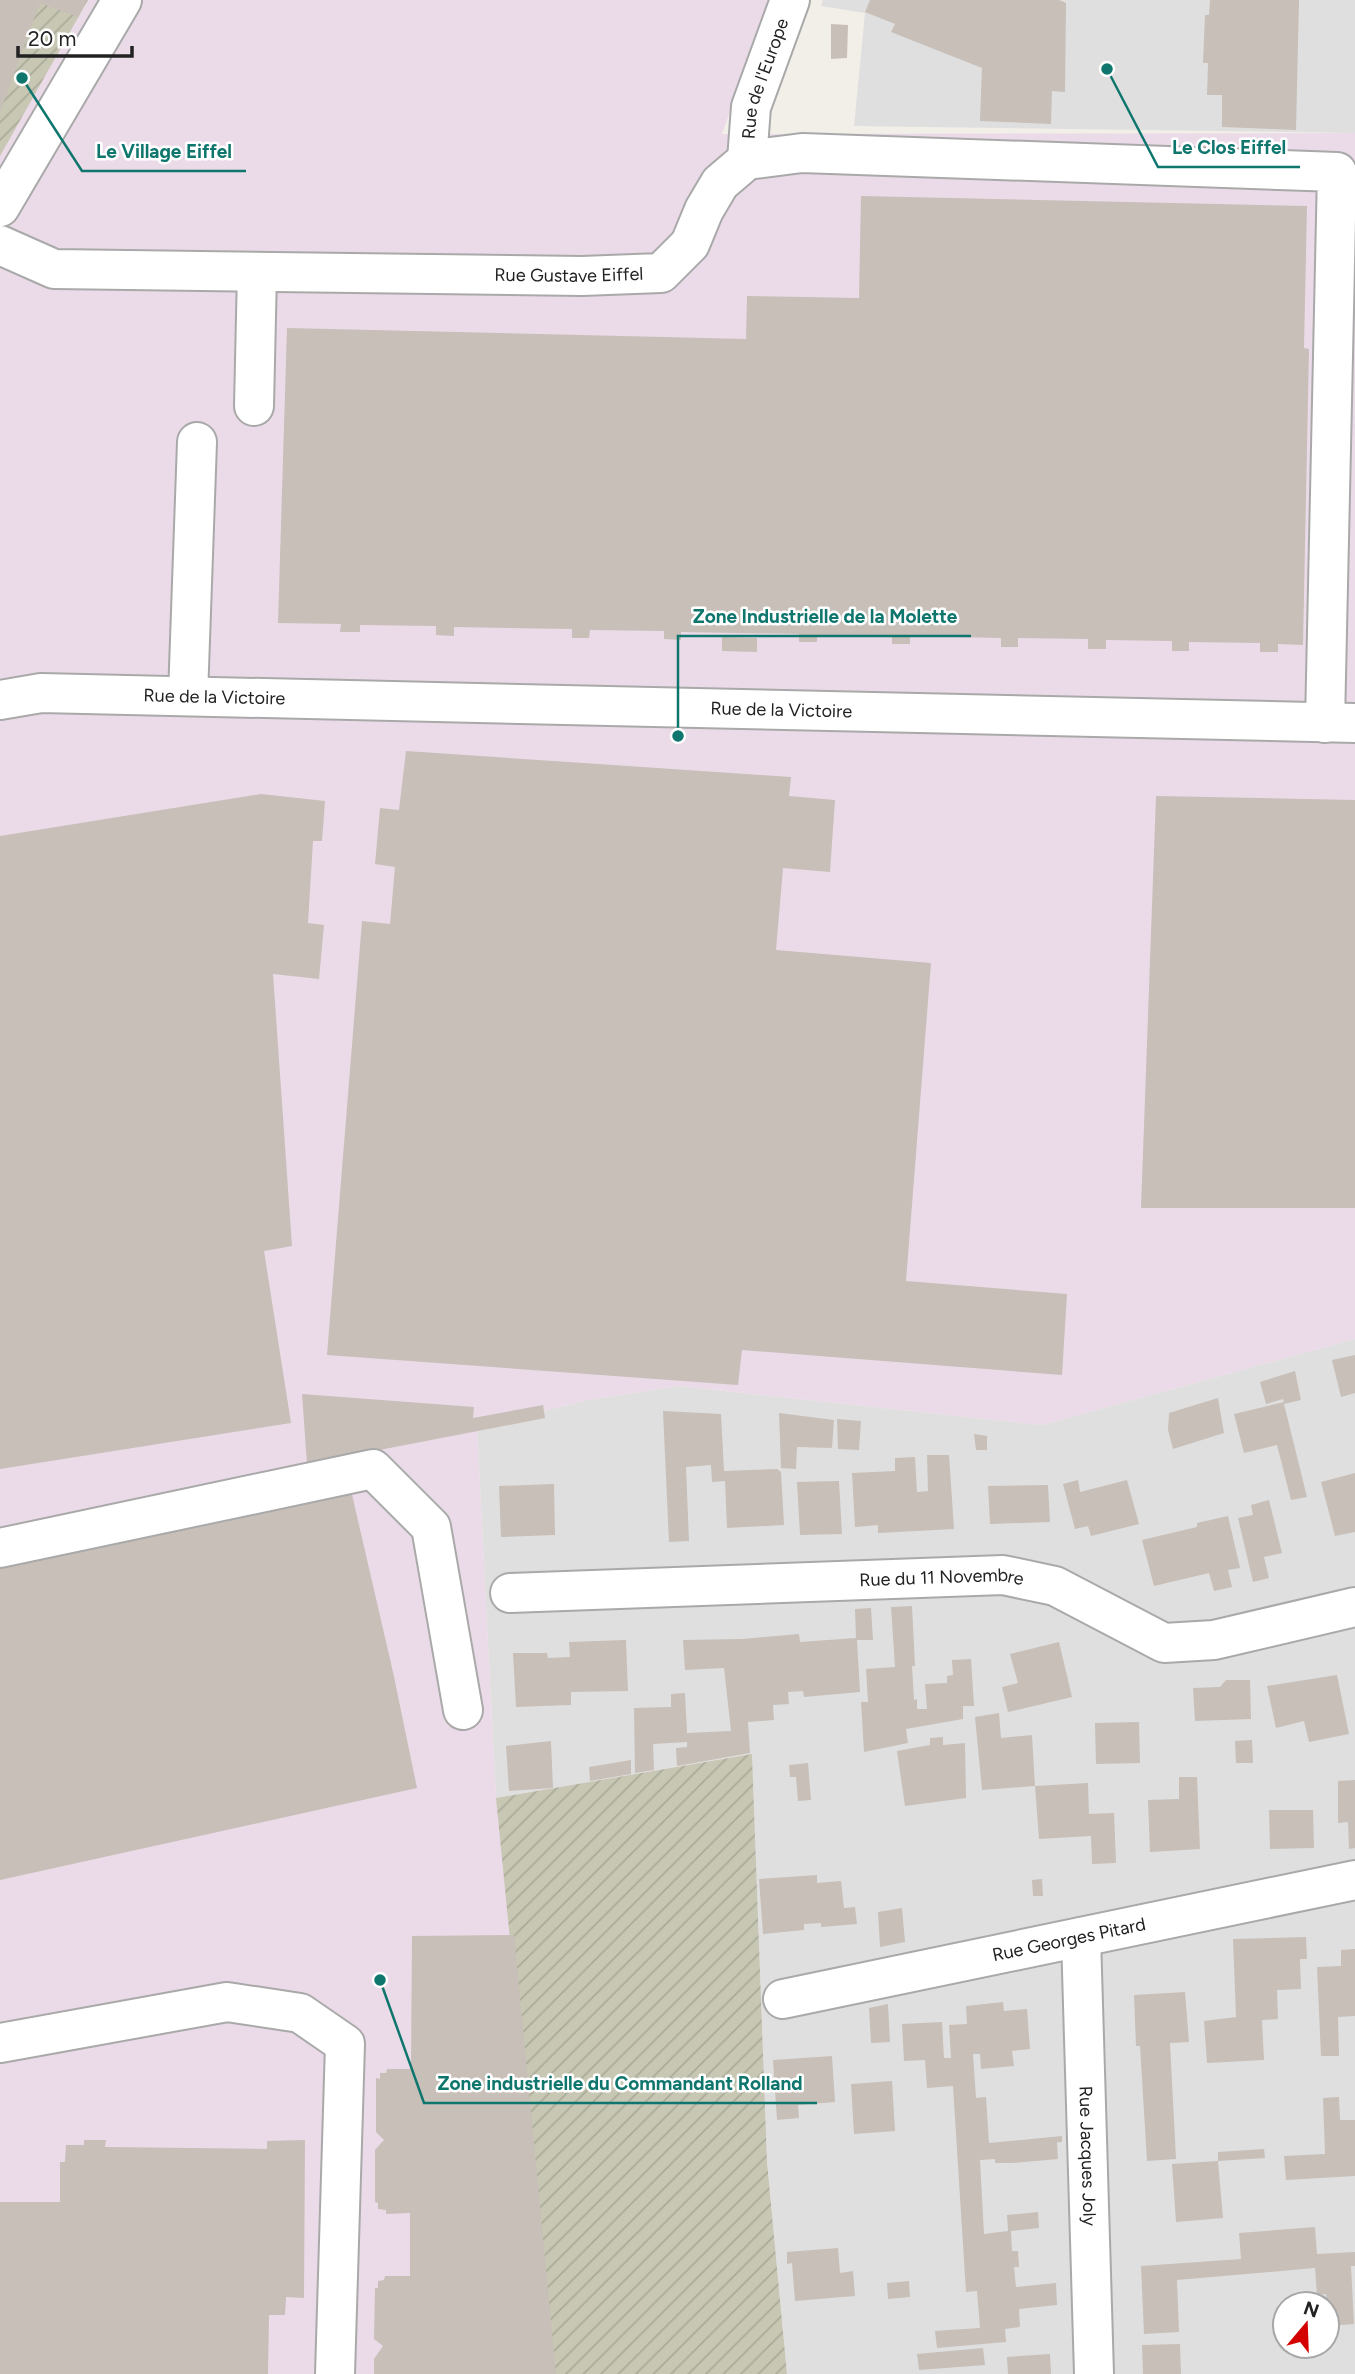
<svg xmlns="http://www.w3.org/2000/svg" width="1355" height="2374" viewBox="0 0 1355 2374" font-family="Figtree,sans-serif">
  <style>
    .residential { fill: #e0dfdf; fill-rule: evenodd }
    .industrial { fill: #ebdbe8 }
    .construction { fill: url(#construction-furrows) }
    .building { fill: #c7bfb8 }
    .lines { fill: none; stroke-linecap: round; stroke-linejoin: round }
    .minor-casing { stroke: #a9a9a9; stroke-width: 42 }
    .minor { stroke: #fff; stroke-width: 38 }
    .labels { text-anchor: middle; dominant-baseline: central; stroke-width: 5; stroke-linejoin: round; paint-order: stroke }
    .street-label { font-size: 18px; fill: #222; stroke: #fff }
    .leader { fill: none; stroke: #0f766e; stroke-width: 2.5 }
    .callout-dot { fill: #0f766e; stroke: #fff; stroke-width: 2.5 }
    .callout-label { font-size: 19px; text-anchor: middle; font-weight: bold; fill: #0f766e; stroke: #fff; stroke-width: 5; stroke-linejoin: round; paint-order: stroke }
  </style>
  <defs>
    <pattern id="construction-furrows" width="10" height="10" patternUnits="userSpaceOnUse" patternTransform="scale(1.75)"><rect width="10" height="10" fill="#c7c7b4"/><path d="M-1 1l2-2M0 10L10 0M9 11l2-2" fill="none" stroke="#abab9a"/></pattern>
  </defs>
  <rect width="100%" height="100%" fill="#f2efe9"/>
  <!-- residential -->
  <path class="residential" d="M823,0H1355V133L854,126L865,13L821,6Z
    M1355,1339V2374H787L767,2162L752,1754L496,1798L477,1428L588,1400L679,1386L1042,1425ZM1285,2304H1327V2346H1285Z"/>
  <!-- industrial -->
  <path class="industrial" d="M0,0H770L722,134L1355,133V1339L1042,1425L679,1386L588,1400L477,1428L496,1798L752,1754L767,2162L787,2374H0Z"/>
  <!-- construction -->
  <path class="construction" d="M0,0H88L0,156Z
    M752,1754L767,2162L787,2374H553L496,1798Z"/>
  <!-- building -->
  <path class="building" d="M0,0H87L78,17L40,3L0,112Z
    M870,0H1059L1066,3L1065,92L1052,91L1051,124L980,121L982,68L891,32L895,24L865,12Z
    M1210,0H1299L1296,130L1222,127V95H1207L1208,63H1203L1205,15H1209Z
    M831,24L848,25L847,58L831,59Z
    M861,196L1307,206L1304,348L1309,349L1303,645L1278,644V652H1260V643L1189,642V651H1172V641L1106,640V649H1088V639L1018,638V647H1001V638L910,636V644H892V636L817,635V642H799V634L681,632V640L664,639V631L590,630L589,638H572V629L454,627V636L436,635V626L360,625V632H340L341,624L278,623L287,328L746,339L747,296L859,298Z
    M722,637L757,638V652L722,651Z
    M406,751L791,777L789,796L835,800L830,872L783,868L776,950L931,963L906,1281L1067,1294L1062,1375L742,1350L738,1385L327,1355L362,921L390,924L395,867L375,864L380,808L399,810Z
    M261,794L325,801L322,841H313L308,923L324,925L319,979L273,974L292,1246L264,1251L291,1423L0,1469V836Z
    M1156,796L1355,800V1208H1141Z
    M1355,1355V1393L1341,1397L1332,1360Z
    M1295,1371L1301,1400L1284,1404L1307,1497L1291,1500L1277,1445L1244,1453L1234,1414L1284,1402L1283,1399L1266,1404L1260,1382Z
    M302,1394L474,1407L473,1418L543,1405L545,1418L307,1464Z
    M1218,1398L1224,1433L1173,1449L1168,1430L1169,1413Z
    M663,1411L721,1414L724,1471L777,1469L781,1472L784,1525L727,1528L725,1481L712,1482L711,1465L686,1467L689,1541L669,1542Z
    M779,1413L834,1420L832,1448L797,1447L796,1469L781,1468Z
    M837,1419L861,1421L859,1450L838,1449Z
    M974,1434L987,1436V1450H976Z
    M927,1455H949L954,1529L878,1533V1525L855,1527L852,1473L895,1471V1458L915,1457L917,1492L928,1491Z
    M1355,1473V1532L1335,1536L1321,1482Z
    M1078,1480L1080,1492L1127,1480L1139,1524L1091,1536L1088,1526L1075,1529L1063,1484Z
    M839,1481L842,1534L800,1535L797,1482Z
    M554,1484L555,1535L501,1537L499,1486Z
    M1048,1485L1050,1522L990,1524L988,1486Z
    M350,1486L393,1672L417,1788L0,1880V1566Z
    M1269,1500L1282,1553L1264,1557L1269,1578L1253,1582L1238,1518L1253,1515L1251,1505Z
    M1228,1516L1240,1568L1228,1570L1232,1587L1214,1591L1209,1573L1154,1586L1142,1540L1197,1527V1523Z
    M912,1606L915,1666H912L914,1700L917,1699V1709H927L925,1684L947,1683V1676L953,1675L952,1660L971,1659L974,1706H963V1719L906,1729L908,1743L864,1752L861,1702H868L866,1669L895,1667L891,1607Z
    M871,1608L873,1640H857L860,1692L804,1697L803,1691L788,1692L789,1704L773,1705L774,1720L748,1722L750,1753L677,1766L676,1748L687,1747V1742L653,1744L654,1770L635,1773L634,1708L671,1707V1694L685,1693L687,1733L731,1731L724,1668L685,1670L683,1640L742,1639L799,1634L800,1642L856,1638L855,1609Z
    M626,1640L628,1691L571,1692V1705L516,1707L513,1653H547L548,1658L570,1657L569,1642Z
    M1059,1642L1072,1697L1008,1712L1002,1687L1018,1683L1010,1654Z
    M1337,1675L1349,1734L1309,1742L1304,1721L1276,1728L1267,1686Z
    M1226,1680H1250L1251,1719L1195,1721L1193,1688L1220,1687Z
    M999,1713L1001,1738L1032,1735L1035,1786L1088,1783L1089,1814L1114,1813L1116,1863L1092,1864L1091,1836L1039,1839L1035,1786L982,1790L975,1717Z
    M1139,1722L1140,1763L1096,1764L1095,1723Z
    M943,1737V1745L965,1743L966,1798L905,1806L897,1751L930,1745V1738Z
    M1252,1740L1253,1763H1236L1235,1741Z
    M551,1741L553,1788L509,1791L506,1746Z
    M631,1760V1774L590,1781L589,1767Z
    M808,1763L811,1800L798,1801L796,1777H790L789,1765Z
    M1179,1777H1197L1200,1849L1150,1852L1148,1800L1179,1799Z
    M1355,1780V1848L1349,1849L1348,1822L1338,1823V1781Z
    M1269,1810H1313L1314,1848L1270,1849Z
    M817,1875V1883L841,1881L844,1908L855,1907L857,1924L821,1927V1923L804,1924V1930L763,1934L759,1879Z
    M1042,1879L1043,1896H1033L1032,1880Z
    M902,1908L905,1942L880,1947L878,1912Z
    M514,1935L556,2374H374V2359L383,2346L374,2339L375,2288H378V2281L384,2280L385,2276H410V2213L386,2214V2210L378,2209V2203L375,2202V2150L384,2140L376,2132V2078L380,2079V2073H386L387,2069H411L412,1936Z
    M1306,1937L1307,1959H1300L1301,1989L1277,1990L1278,2019L1262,2020L1264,2060L1207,2063L1204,2021L1236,2017L1233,1939Z
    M1355,1949V2016L1338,2017L1339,2056H1321L1317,1967L1341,1966V1950Z
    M1185,1992L1189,2042L1170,2043L1176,2159L1147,2161L1140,2046H1136L1134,1995Z
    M1003,2002L1004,2011L1027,2009L1030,2049L1012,2051L1014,2066L981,2069L980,2054H973L976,2098L986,2097L989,2143L1062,2136V2142H1057L1058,2159L1012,2163H995V2159L980,2160L984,2234L1008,2231L1007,2215L1038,2212L1039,2228L1011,2231L1012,2251H1018L1019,2267H1014L1016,2287L1056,2283L1057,2305L1019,2309L1020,2327L1005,2329L1006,2342L937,2348L935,2331L980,2328L977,2291L966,2292L953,2086L927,2088L925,2060L904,2061L902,2024L942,2022L944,2058H951L949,2025L967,2024L966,2006Z
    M888,2004L890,2042L871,2043L869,2008Z
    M832,2056L835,2102L798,2105L799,2118L777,2120L773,2060Z
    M892,2081L895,2131L854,2134L851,2084Z
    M1339,2097L1340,2120H1355V2176L1286,2180L1284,2156L1325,2154L1323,2098Z
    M84,2140H106L105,2147L267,2149V2141L305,2140L304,2298L286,2297L285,2315H269L268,2374H0V2202H60V2162H65L66,2145H84Z
    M1264,2149L1265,2158L1218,2161V2152Z
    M1218,2161L1223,2218L1176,2222L1172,2164Z
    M1315,2227L1317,2254L1355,2252V2266H1351L1354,2324L1329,2326L1326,2294L1317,2295L1315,2268L1177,2280L1179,2332L1144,2334L1141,2266L1241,2259L1239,2233Z
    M838,2248L840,2273L853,2271L855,2296L795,2301L792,2263L787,2264V2252Z
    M909,2281L910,2297L888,2299L887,2283Z
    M1180,2344L1181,2374H1143L1142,2345Z
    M983,2348L985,2365L919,2370L917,2354Z
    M1050,2354L1051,2374H1008L1007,2357Z"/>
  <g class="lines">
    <!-- minor casing -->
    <g class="minor-casing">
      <g id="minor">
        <path id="s1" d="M747,160L751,107L790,0"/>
        <path d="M0,207L122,0"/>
        <path id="s2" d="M0,245L54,269L582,276L661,273L690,244L704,210L720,183L747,160L802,153L1337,172L1325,723"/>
        <path d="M254,406L257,272"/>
        <path d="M188,696L197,442"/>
        <path id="s3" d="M0,700L41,693L1355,723"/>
        <path d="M0,1548L373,1469L431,1527L463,1710"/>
        <path id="s4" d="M510,1593L1003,1575L1055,1586L1164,1643L1214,1640L1355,1607"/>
        <path id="s5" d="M1081,1937L1094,2374"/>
        <path id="s6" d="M783,1999L1355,1880"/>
        <path d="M0,2043L227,2002L300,2013L345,2044L335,2374"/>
      </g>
    </g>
    <!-- minor -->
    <use href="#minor" class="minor"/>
  </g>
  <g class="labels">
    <!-- street labels -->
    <g class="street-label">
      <text stroke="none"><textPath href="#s1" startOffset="84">Rue de l'Europe</textPath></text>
      <text stroke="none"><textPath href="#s2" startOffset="574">Rue Gustave Eiffel</textPath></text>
      <text stroke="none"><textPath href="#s3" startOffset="215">Rue de la Victoire</textPath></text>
      <text stroke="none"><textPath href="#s3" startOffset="782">Rue de la Victoire</textPath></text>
      <text stroke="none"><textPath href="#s4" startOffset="432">Rue du 11 Novembre</textPath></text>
      <text stroke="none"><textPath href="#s6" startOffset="292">Rue Georges Pitard</textPath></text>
      <text stroke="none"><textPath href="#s5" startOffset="219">Rue Jacques Joly</textPath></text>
    </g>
  </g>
  <!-- callouts -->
  <path class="leader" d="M1107 69L1158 167H1300M22 78L82 171H246M678 736L678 636H971M380 1980L424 2103H817"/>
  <g class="callout-dot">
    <circle cx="1107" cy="69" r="7"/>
    <circle cx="22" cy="78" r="7"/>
    <circle cx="678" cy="736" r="7"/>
    <circle cx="380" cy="1980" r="7"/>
  </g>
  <g class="callout-label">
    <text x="1229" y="154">Le Clos Eiffel</text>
    <text x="164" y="158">Le Village Eiffel</text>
    <text x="825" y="623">Zone Industrielle de la Molette</text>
    <text x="620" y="2090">Zone industrielle du Commandant Rolland</text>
  </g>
  <!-- north arrow -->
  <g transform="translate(1306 2325) rotate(19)"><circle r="33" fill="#ffffff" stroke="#a7a7a7" stroke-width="2"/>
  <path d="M0-5L12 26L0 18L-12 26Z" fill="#d40000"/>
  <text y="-10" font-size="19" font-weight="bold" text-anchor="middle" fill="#222222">N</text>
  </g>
  <!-- scale -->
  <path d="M18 46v10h114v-10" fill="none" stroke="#222222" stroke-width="3.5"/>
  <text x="28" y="46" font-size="21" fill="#222222" stroke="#ffffff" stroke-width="5" paint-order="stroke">20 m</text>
</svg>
